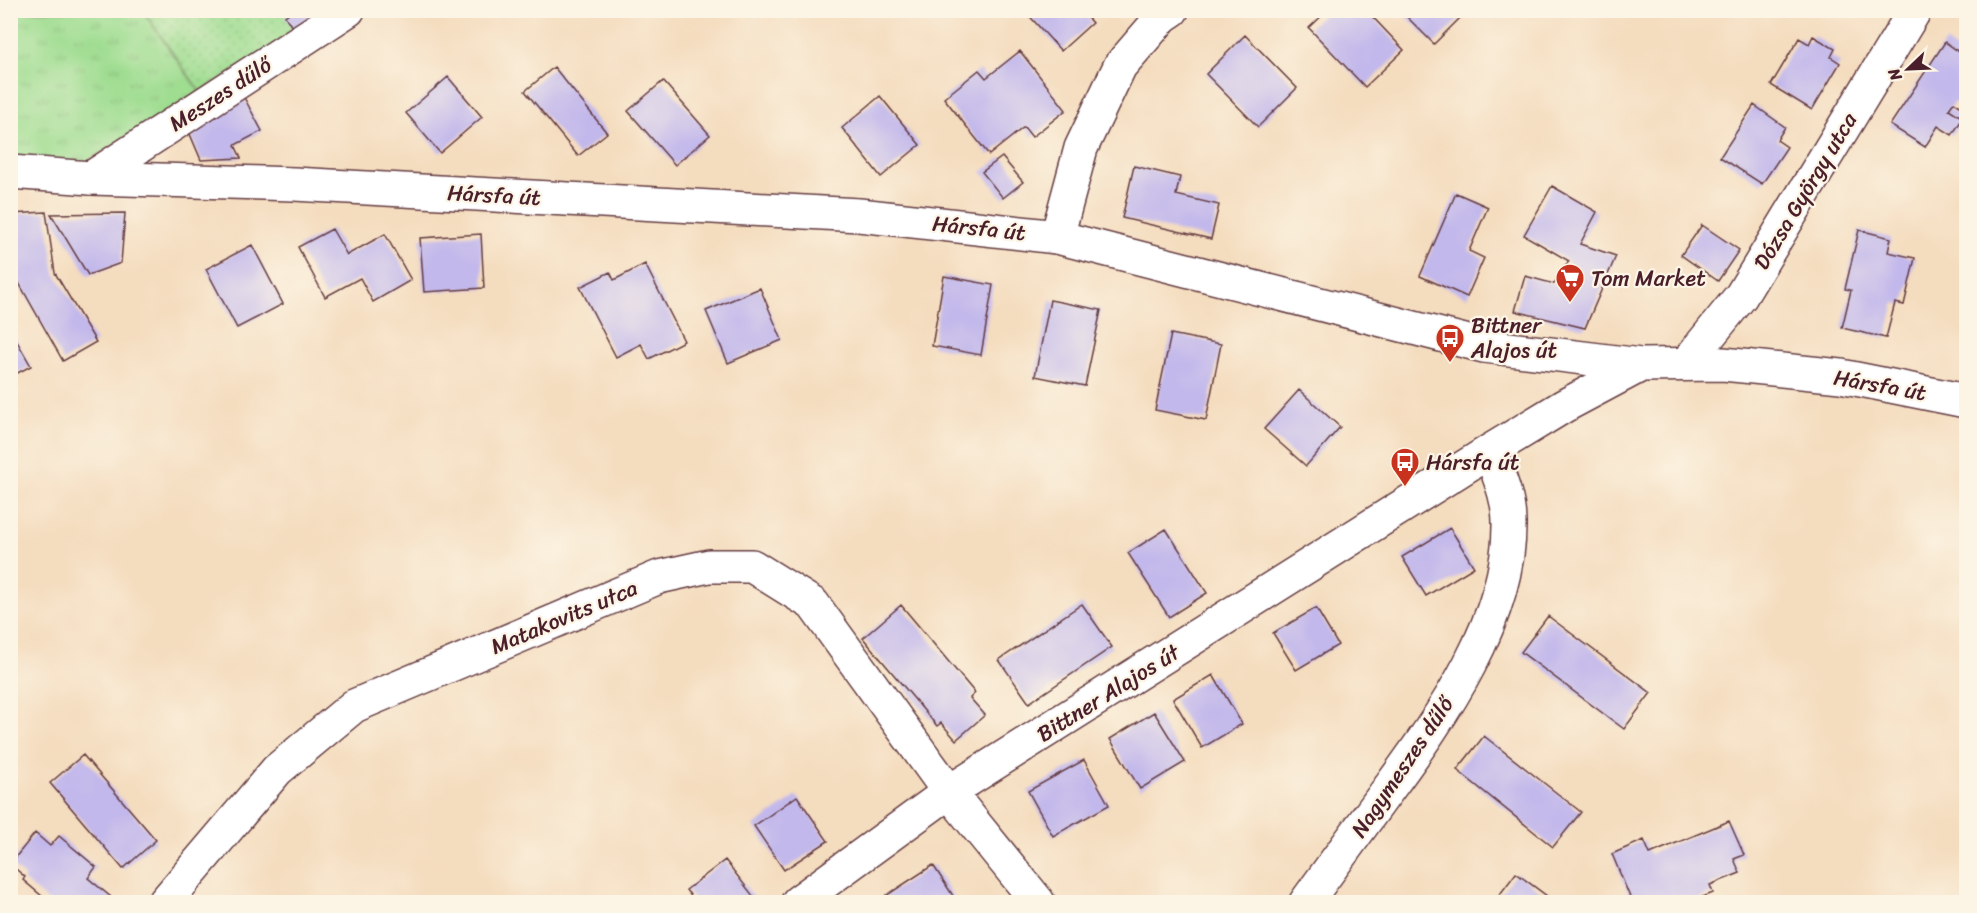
<svg xmlns="http://www.w3.org/2000/svg" width="1977" height="913" viewBox="0 0 1977 913" font-family="Sriracha,sans-serif">
  <style>
    .grass { fill: url(#grass-tufts); stroke: #747e5e; stroke-width: 1.5 }
    .garden { fill: url(#garden-dots); stroke: #747e5e; stroke-width: 1.5 }
    .building { fill: #c2b8eb }
    .lines { fill: none; stroke-linecap: round; stroke-linejoin: round }
    .minor-casing { stroke: #643b41; stroke-width: 36 }
    .tertiary-casing { stroke: #643b41; stroke-width: 36 }
    .minor { stroke: #fff; stroke-width: 33 }
    .tertiary { stroke: #fff; stroke-width: 33 }
    .labels { text-anchor: middle; dominant-baseline: central; stroke-width: 4.5; stroke-linejoin: round; paint-order: stroke }
    .street-label { font-size: 22px; fill: #4a1f2b; stroke: #fcf5e5 }
    .poi-label { font-size: 22px; fill: #4a1f2b; stroke: #fcf5e5; text-anchor: start }
  </style>
  <defs>
    <pattern id="grass-tufts" width="24" height="20" patternUnits="userSpaceOnUse" patternTransform="scale(1.5)"><rect width="24" height="20" fill="#9fdd91"/><path d="M3 7l-1-3M5 7V3M7 7l1-3M15 17l-1-3M17 17v-4M19 17l1-3" fill="none" stroke="#8abd7d"/></pattern>
    <pattern id="garden-dots" width="8" height="8" patternUnits="userSpaceOnUse" patternTransform="scale(1.5)"><rect width="8" height="8" fill="#9fdd91"/><path d="M2 2h.1M6 6h.1" fill="none" stroke="#8abd7d" stroke-width="1.8" stroke-linecap="round"/></pattern>
  </defs>
  <rect width="100%" height="100%" fill="#fcf5e5"/>
  <filter id="ink" filterUnits="userSpaceOnUse"><feTurbulence type="fractalNoise" baseFrequency=".0167" numOctaves="2"/><feDisplacementMap in="SourceGraphic" scale="12" xChannelSelector="R" yChannelSelector="G"/><feConvolveMatrix kernelMatrix="1 2 1 2 8 2 1 2 1" color-interpolation-filters="sRGB"/></filter>
  <filter id="wash" filterUnits="userSpaceOnUse"><feTurbulence type="fractalNoise" baseFrequency=".008" numOctaves="4" result="noise"/><feDisplacementMap in="SourceGraphic" scale="24" xChannelSelector="R" yChannelSelector="G"/><feGaussianBlur stdDeviation="1.35" result="paint"/><feColorMatrix in="noise" values="0 0 0 0 0 0 0 0 0 0 0 0 0 0 0 0 0 1.4 0 .05"/><feComposite in="paint" operator="in"/></filter>
  <g filter="url(#wash)">
    <rect width="100%" height="100%" fill="#f4dcbe"/>
    <!-- grass -->
    <path class="grass" d="M11,11H143L200,92L82,165H11Z"/>
    <!-- garden -->
    <path class="garden" d="M143,11H332L200,92Z"/>
    <g id="blocks">
      <!-- building -->
      <path class="building" d="M293,10H319L293,29L285,16Z
        M1024,10H1081L1092,23L1061,51Z
        M1328,10H1366L1404,50L1365,87L1309,28Z
        M1400,10H1468L1434,44Z
        M1245,35L1297,88L1258,127L1206,74Z
        M1813,36L1835,49L1831,57L1840,63L1812,110L1771,85L1799,38L1809,44Z
        M1945,42L1966,57V106L1965,109L1954,102L1949,109L1963,118L1952,135L1938,126L1925,147L1890,125Z
        M1020,51L1066,110L1032,137L1024,127L989,155L944,98L979,70L986,78Z
        M554,67L607,133L578,156L525,91Z
        M448,77L482,117L440,153L406,113Z
        M663,81L710,135L675,165L628,111Z
        M240,90L262,131L235,145L241,158L201,160L184,120Z
        M880,96L920,145L881,177L842,128Z
        M1754,105L1785,127L1777,140L1787,147L1762,184L1720,157Z
        M1002,157L1023,182L1003,198L982,172Z
        M1134,166L1180,177L1176,195L1219,205L1211,239L1122,218Z
        M1552,186L1597,212L1580,244L1616,256L1585,328L1515,311L1525,276L1554,284L1569,261L1524,235Z
        M1456,193L1488,207L1469,251L1484,258L1467,297L1420,276Z
        M46,212L55,273L96,342L63,361L10,267V214Z
        M125,213L121,263L88,275L51,214Z
        M1702,225L1739,250L1718,281L1681,255Z
        M332,229L347,255L385,234L411,280L373,302L360,278L325,297L298,247Z
        M1859,230L1891,238L1888,252L1915,258L1904,305L1895,303L1886,338L1842,328L1851,290L1845,289Z
        M481,234L484,288L424,292L420,238Z
        M252,245L283,304L237,328L206,269Z
        M645,264L684,341L649,359L641,344L616,357L580,287L610,272L614,280Z
        M944,276L993,285L981,355L932,346Z
        M760,288L782,340L728,363L706,311Z
        M1050,300L1101,310L1085,386L1035,376Z
        M10,329L31,366L10,377Z
        M1171,334L1221,344L1206,420L1155,410Z
        M1299,390L1340,427L1306,466L1264,429Z
        M1450,528L1474,567L1426,596L1402,557Z
        M1166,529L1207,593L1169,617L1128,553Z
        M1082,604L1112,647L1029,703L999,660Z
        M901,605L975,693L970,698L985,715L956,740L941,723L937,726L863,638Z
        M1316,608L1338,645L1296,670L1273,633Z
        M1548,616L1651,693L1624,729L1521,652Z
        M1213,675L1242,724L1202,748L1173,699Z
        M1154,712L1185,762L1140,789L1110,739Z
        M1484,736L1581,812L1553,847L1457,770Z
        M83,755L156,840L123,869L50,783Z
        M1084,760L1109,805L1053,836L1028,791Z
        M797,796L828,841L784,870L754,826Z
        M1729,821L1744,855L1734,859L1740,873L1710,885L1713,893L1690,902H1632L1612,854L1644,840L1650,854Z
        M35,833L50,846L59,836L96,867L88,878L117,902H49L23,880L25,877L10,864Z
        M725,860L754,897L747,902H696L686,890Z
        M933,865L957,902H883L881,899Z
        M1516,873L1555,902H1494Z"/>
    </g>
  </g>
  <g filter="url(#ink)">
    <use href="#blocks" fill-opacity="0" stroke="#643b41" stroke-width="1.5"/>
    <g class="lines">
      <!-- minor casing -->
      <g class="minor-casing">
        <path id="minor" d="M91,178L348,10
          M1057,237L1081,148L1120,66L1163,16L1172,10
          M1686,364L1741,296L1915,10
          M165,902L277,770L354,706L659,577L709,566H752L813,604L949,792L1038,902
          M1306,902C1333,865 1360,828 1387,791C1442,716 1511,619 1509,522C1509,498 1498,474 1490,451"/>
      </g>
      <!-- tertiary casing -->
      <g class="tertiary-casing">
        <path id="tertiary" d="M10,172L91,178L294,184L859,215L1057,237L1484,346L1641,365L1723,364L1841,376L1966,401
          M798,902L949,792L1490,451L1564,406L1641,365"/>
      </g>
      <!-- minor -->
      <use href="#minor" class="minor"/>
      <!-- tertiary -->
      <use href="#tertiary" class="tertiary"/>
    </g>
  </g>
  <!-- icons -->
  <defs>
    <g id="supermarket-pin" transform="scale(1.5)"><path d="M0 17L-7.5 6A9.5 9.5 0 1 1 7.5 6Z" fill="#c8321e" stroke="#fcf5e5"/><path d="M-6-5.5h2.5l.6 2H6L4.5 2H-2.5L-4.4-4H-6ZM-1.5 3.2a1.3 1.3 0 1 0 .1 0ZM3 3.2a1.3 1.3 0 1 0 .1 0Z" fill="#fff"/></g>
    <g id="bus-pin" transform="scale(1.5)"><path d="M0 17L-7.5 6A9.5 9.5 0 1 1 7.5 6Z" fill="#c8321e" stroke="#fcf5e5"/><path d="M-5-6H5V4H4V6H2V4H-2V6H-4V4H-5ZM-3.5-4V0h7V-4ZM-3.5 1.2v1.5H-2V1.2ZM2 1.2v1.5H3.5V1.2Z" fill="#fff"/></g>
  </defs>
  <g fill-rule="evenodd">
    <use href="#supermarket-pin" x="1570" y="278"/>
    <use href="#bus-pin" x="1450" y="338"/>
    <use href="#bus-pin" x="1405" y="462"/>
  </g>
  <g class="labels">
    <!-- street labels -->
    <g class="street-label">
      <text transform="translate(220 94) rotate(-33)">Meszes dűlő</text>
      <text transform="translate(1805 191) rotate(-59)">Dózsa György utca</text>
      <text transform="translate(494 195) rotate(3)">Hársfa út</text>
      <text transform="translate(979 228) rotate(6)">Hársfa út</text>
      <text transform="translate(1880 385) rotate(10)">Hársfa út</text>
      <text transform="translate(564 617) rotate(-23)">Matakovits utca</text>
      <text transform="translate(1108 693) rotate(-32)">Bittner Alajos út</text>
      <text transform="translate(1402 767) rotate(-56)">Nagymeszes dűlő</text>
    </g>
    <!-- poi labels -->
    <g class="poi-label">
      <text x="1591" y="278">Tom Market</text>
      <text x="1471" y="325">Bittner<tspan x="1471" dy="25">Alajos út</tspan></text>
      <text x="1426" y="462">Hársfa út</text>
    </g>
  </g>
  <!-- margin -->
  <rect width="1977" height="913" fill="none" stroke="#fcf5e5" stroke-width="36"/>
  <!-- north arrow -->
  <g transform="translate(1908 69) rotate(247)" stroke="#fcf5e5" stroke-width="4.5" paint-order="stroke">
  <path d="M0-4.5L10 22L0 15L-10 22Z" fill="#4a1f2b"/>
  <text y="-9" font-size="16" font-weight="bold" text-anchor="middle" fill="#4a1f2b">N</text>
  </g>
</svg>
